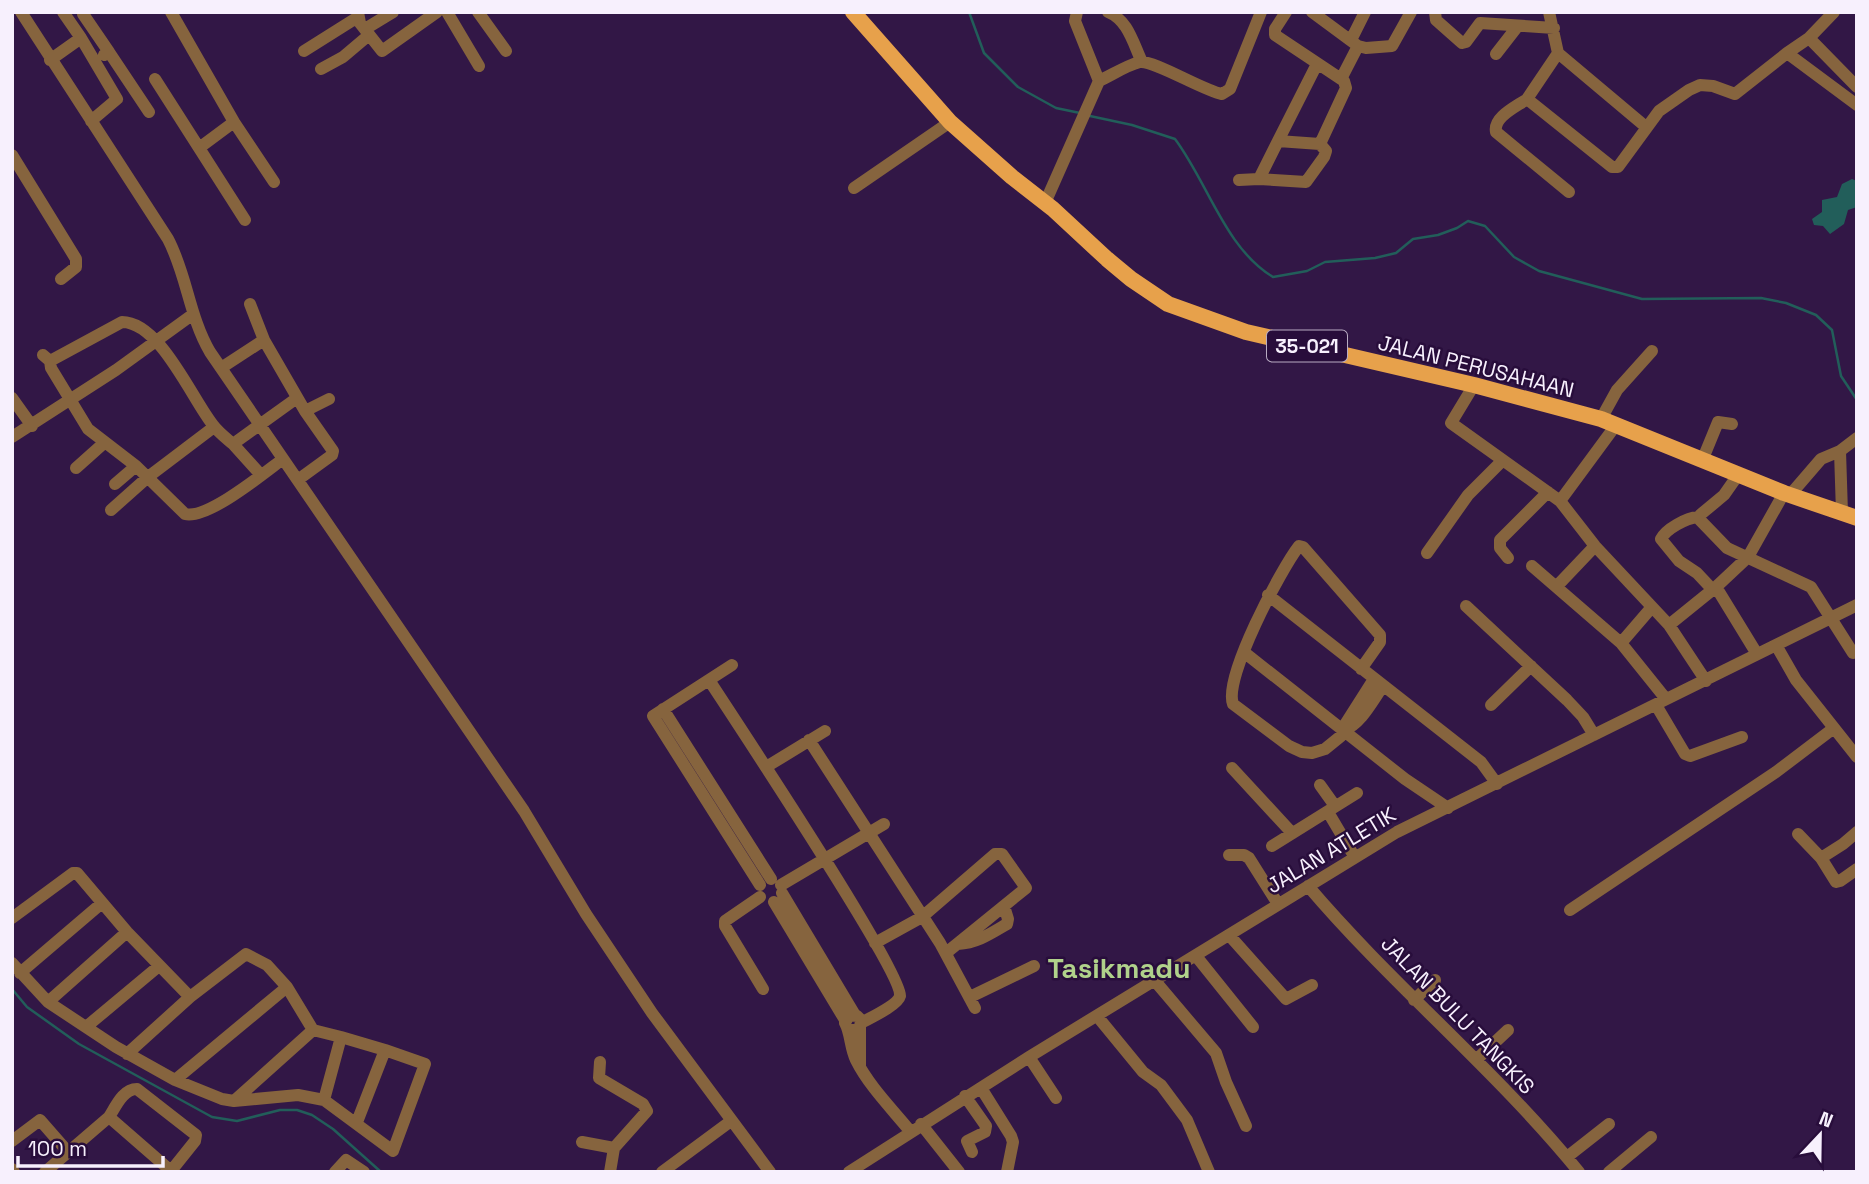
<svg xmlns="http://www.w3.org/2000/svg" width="1869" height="1184" viewBox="0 0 1869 1184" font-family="'Space Grotesk',sans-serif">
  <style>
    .water { fill: #225e5a }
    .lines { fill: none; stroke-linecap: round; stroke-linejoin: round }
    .stream { stroke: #225e5a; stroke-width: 2.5 }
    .minor { stroke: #86643e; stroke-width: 12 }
    .major { stroke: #e7a14b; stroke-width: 16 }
    .labels { text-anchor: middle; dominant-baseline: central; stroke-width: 5; stroke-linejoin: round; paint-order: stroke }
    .shield { fill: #280d3b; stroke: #b9acc3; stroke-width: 2 }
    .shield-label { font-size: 19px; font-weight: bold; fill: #f7f0fd }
    .street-label { font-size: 21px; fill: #f7f0fd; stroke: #280d3b }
    .district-label { font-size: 28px; font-weight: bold; fill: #b0d18b; stroke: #280d3b }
  </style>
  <rect width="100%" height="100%" fill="#321746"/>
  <!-- water -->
  <path class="water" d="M1852,179L1857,181V207L1848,210L1844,224L1830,234L1823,226L1814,225L1812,219L1822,212V200L1837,197L1842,184Z"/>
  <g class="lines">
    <!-- stream -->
    <path class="stream" d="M969,12L984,53L1018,87L1056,108L1080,113
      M1090,116L1132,125L1175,139C1208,183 1225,248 1273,277L1307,271L1325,262L1375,258L1396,253L1413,239L1438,235L1457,228L1468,221L1485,226L1514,257L1539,271L1642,299L1761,298L1786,303L1816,315L1832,330L1841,376L1857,400
      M12,989L27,1007L79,1044L212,1117L237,1121L280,1110H297L312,1115L333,1129L381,1172"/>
    <!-- minor -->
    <path class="minor" d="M21,12L168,239C187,275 189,316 210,352L524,811L586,914L652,1013L770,1172
      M63,12L81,38
      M171,12L234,122L274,182
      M358,12L360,23L382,51L437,12
      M447,12L479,66
      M478,12L506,51
      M1077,12L1075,21L1099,81
      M1108,12C1128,20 1133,43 1142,62
      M1312,12L1358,46
      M1435,12L1436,20L1462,43L1466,42L1480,23L1554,28
      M1549,12L1558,53L1646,127
      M1834,12L1809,38L1857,87
      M83,14L109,52L104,55
      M365,29L393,12
      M1809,38L1787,53L1857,105
      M1351,40L1365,12
      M304,51L358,17
      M109,52L149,112
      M1496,54L1517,27
      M50,60L81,38L117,99L91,121
      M321,69L343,57L369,35
      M155,79L245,220
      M1341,79L1358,46L1366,48L1392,46L1411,12
      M1527,99L1558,53
      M1278,141L1317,64
      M199,148L234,122
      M12,155L76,259V267L61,279
      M1259,179L1306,182L1324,157L1326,151L1320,144
      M1239,180L1259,179L1278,141L1320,144L1346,88L1344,81L1275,35V29L1286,12
      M854,188L950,122
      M1569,192L1496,132C1493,117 1516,107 1527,99L1612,167H1618L1659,111L1689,90L1700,85L1713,86L1735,94L1787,53
      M1045,203L1099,81C1112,75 1127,65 1140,62C1154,60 1202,90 1222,94L1230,89L1261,12
      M250,304L264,340
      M43,355L50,361L51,368L88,429L136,466L185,514C207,520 264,473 283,459
      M50,361L122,322C160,322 192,399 213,425C218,432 226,438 233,444L297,398
      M221,368L264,340L305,411L333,451L332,455L299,479
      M1474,385L1451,423L1560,501L1595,546L1669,625L1706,681
      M12,398L32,426
      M305,411L329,399
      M1601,419L1617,390L1652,351
      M12,437L116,370L192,315
      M233,444L261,475
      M1840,451L1842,513
      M1702,461L1718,422L1732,424
      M76,468L104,443
      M1738,475L1724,495L1700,515L1699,519L1727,548L1811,587L1853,653
      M115,484L136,466
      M1790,495L1821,459L1840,451L1857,438
      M1560,501L1616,425
      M111,510L148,477L214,427
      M1698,517C1686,518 1666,529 1661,539L1679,561L1697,573L1712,589
      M1427,553L1468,495L1502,461
      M1508,558L1500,548V540L1548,492
      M1532,566L1621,643L1666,699
      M1557,586L1595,546
      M1716,587L1757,654
      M1268,595L1481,762L1497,784
      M1466,606L1567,700L1583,717L1594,735
      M1669,625L1716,587L1748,557L1784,493
      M1621,643L1652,607
      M1776,645L1796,680L1857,757
      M1245,653L1405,779L1448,808
      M732,665L653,716L760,885
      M1361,669L1380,642V635L1303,547L1299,546C1281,569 1223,678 1233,704L1289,746L1302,752L1312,753L1325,749L1341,736L1346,723L1374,679
      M709,680C733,717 903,973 900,996C898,1005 870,1018 861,1023
      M1491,705L1531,666
      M1656,705L1685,754L1690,756L1742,737
      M663,709L771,879
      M1344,730C1361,724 1373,700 1383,686
      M809,740L940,943L975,1008
      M766,767L825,731
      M1232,768L1292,833
      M1320,785L1335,806
      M1328,812L1354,856
      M1798,834L1821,858L1843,844L1857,832
      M1272,846L1357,793
      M1229,855H1244L1249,858L1278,904
      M1821,858L1836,882L1840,881L1857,869
      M781,885L884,824
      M1308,886C1393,986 1496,1070 1579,1172
      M782,893L855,1015
      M760,897L725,921V926L763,989
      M774,902L845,1020
      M1570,910L1776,772L1834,728
      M12,918L73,873H77L127,932L190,997L246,954L267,965L287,987L175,1080
      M1229,935L1286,999L1312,985
      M875,943L922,917L995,854H1002L1026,888L946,953
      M958,944C977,943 990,934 1007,924L1008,919L1004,906
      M1196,956L1253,1027
      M12,963L48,1002L116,1047L175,1080L222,1099L234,1101L298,1095L324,1100L393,1151L425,1064L385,1050
      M20,973L102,903
      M1155,981L1216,1053L1226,1082L1246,1126
      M970,997L1034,966
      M1414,1000L1435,980
      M48,1002L127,932
      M1097,1016L1143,1072L1161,1085L1187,1120L1209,1172
      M86,1027L159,966
      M860,1027V1066
      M313,1030L341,1037L324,1100
      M849,1030H854L860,1027L861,1020L857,1016L849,1015L845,1023C851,1034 850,1048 856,1060C869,1086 892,1109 910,1131
      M341,1037L385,1050L357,1122
      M127,1054L190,997
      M1029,1057L1056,1098
      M1476,1060L1508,1030
      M600,1062L599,1078L643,1104L647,1111L614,1148L610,1172
      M981,1088L1011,1136L1013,1142L1007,1172
      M137,1089L196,1135L195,1141L171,1171L109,1117C116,1106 123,1089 137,1089Z
      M965,1096L986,1126L985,1132L967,1141L972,1152
      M234,1101L313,1030L287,987
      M921,1124L959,1172
      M12,1141L40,1120L68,1152
      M582,1142L614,1148
      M1567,1157L1609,1124
      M12,1169L14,1172
      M45,1172L109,1117
      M335,1172L346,1160L364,1172
      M662,1172L731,1121
      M849,1172L1029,1057L1397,832L1857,605
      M1609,1172L1651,1137"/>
    <!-- major -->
    <path class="major" d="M853,12L950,122L1012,177L1053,209L1107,259L1131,279L1168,304L1246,332L1474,385L1601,419L1784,493L1857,518"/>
  </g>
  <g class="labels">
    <!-- shield labels -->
    <rect class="shield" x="1267" y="330.5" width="80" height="31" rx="5"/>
    <g class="shield-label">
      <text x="1307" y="346">35-021</text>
    </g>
    <!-- street labels -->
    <g class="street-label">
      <text transform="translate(1476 366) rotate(14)">JALAN PERUSAHAAN</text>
      <text transform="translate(1331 850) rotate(-31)">JALAN ATLETIK</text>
      <text transform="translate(1458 1015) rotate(46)">JALAN BULU TANGKIS</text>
    </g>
    <!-- district labels -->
    <g class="district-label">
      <text x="1119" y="968">Tasikmadu</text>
    </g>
  </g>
  <!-- border -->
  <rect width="1869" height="1184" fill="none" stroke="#f7f0fd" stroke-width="28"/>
  <!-- north arrow -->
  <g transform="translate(1820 1135) rotate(22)" stroke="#280d3b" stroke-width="5" paint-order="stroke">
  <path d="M0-5L12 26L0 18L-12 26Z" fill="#f7f0fd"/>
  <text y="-10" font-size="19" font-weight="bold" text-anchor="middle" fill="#f7f0fd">N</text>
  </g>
  <!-- scale -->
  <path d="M18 1156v10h145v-10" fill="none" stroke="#f7f0fd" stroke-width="3.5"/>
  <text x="28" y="1156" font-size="21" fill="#f7f0fd" stroke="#280d3b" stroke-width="5" paint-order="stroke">100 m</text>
</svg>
